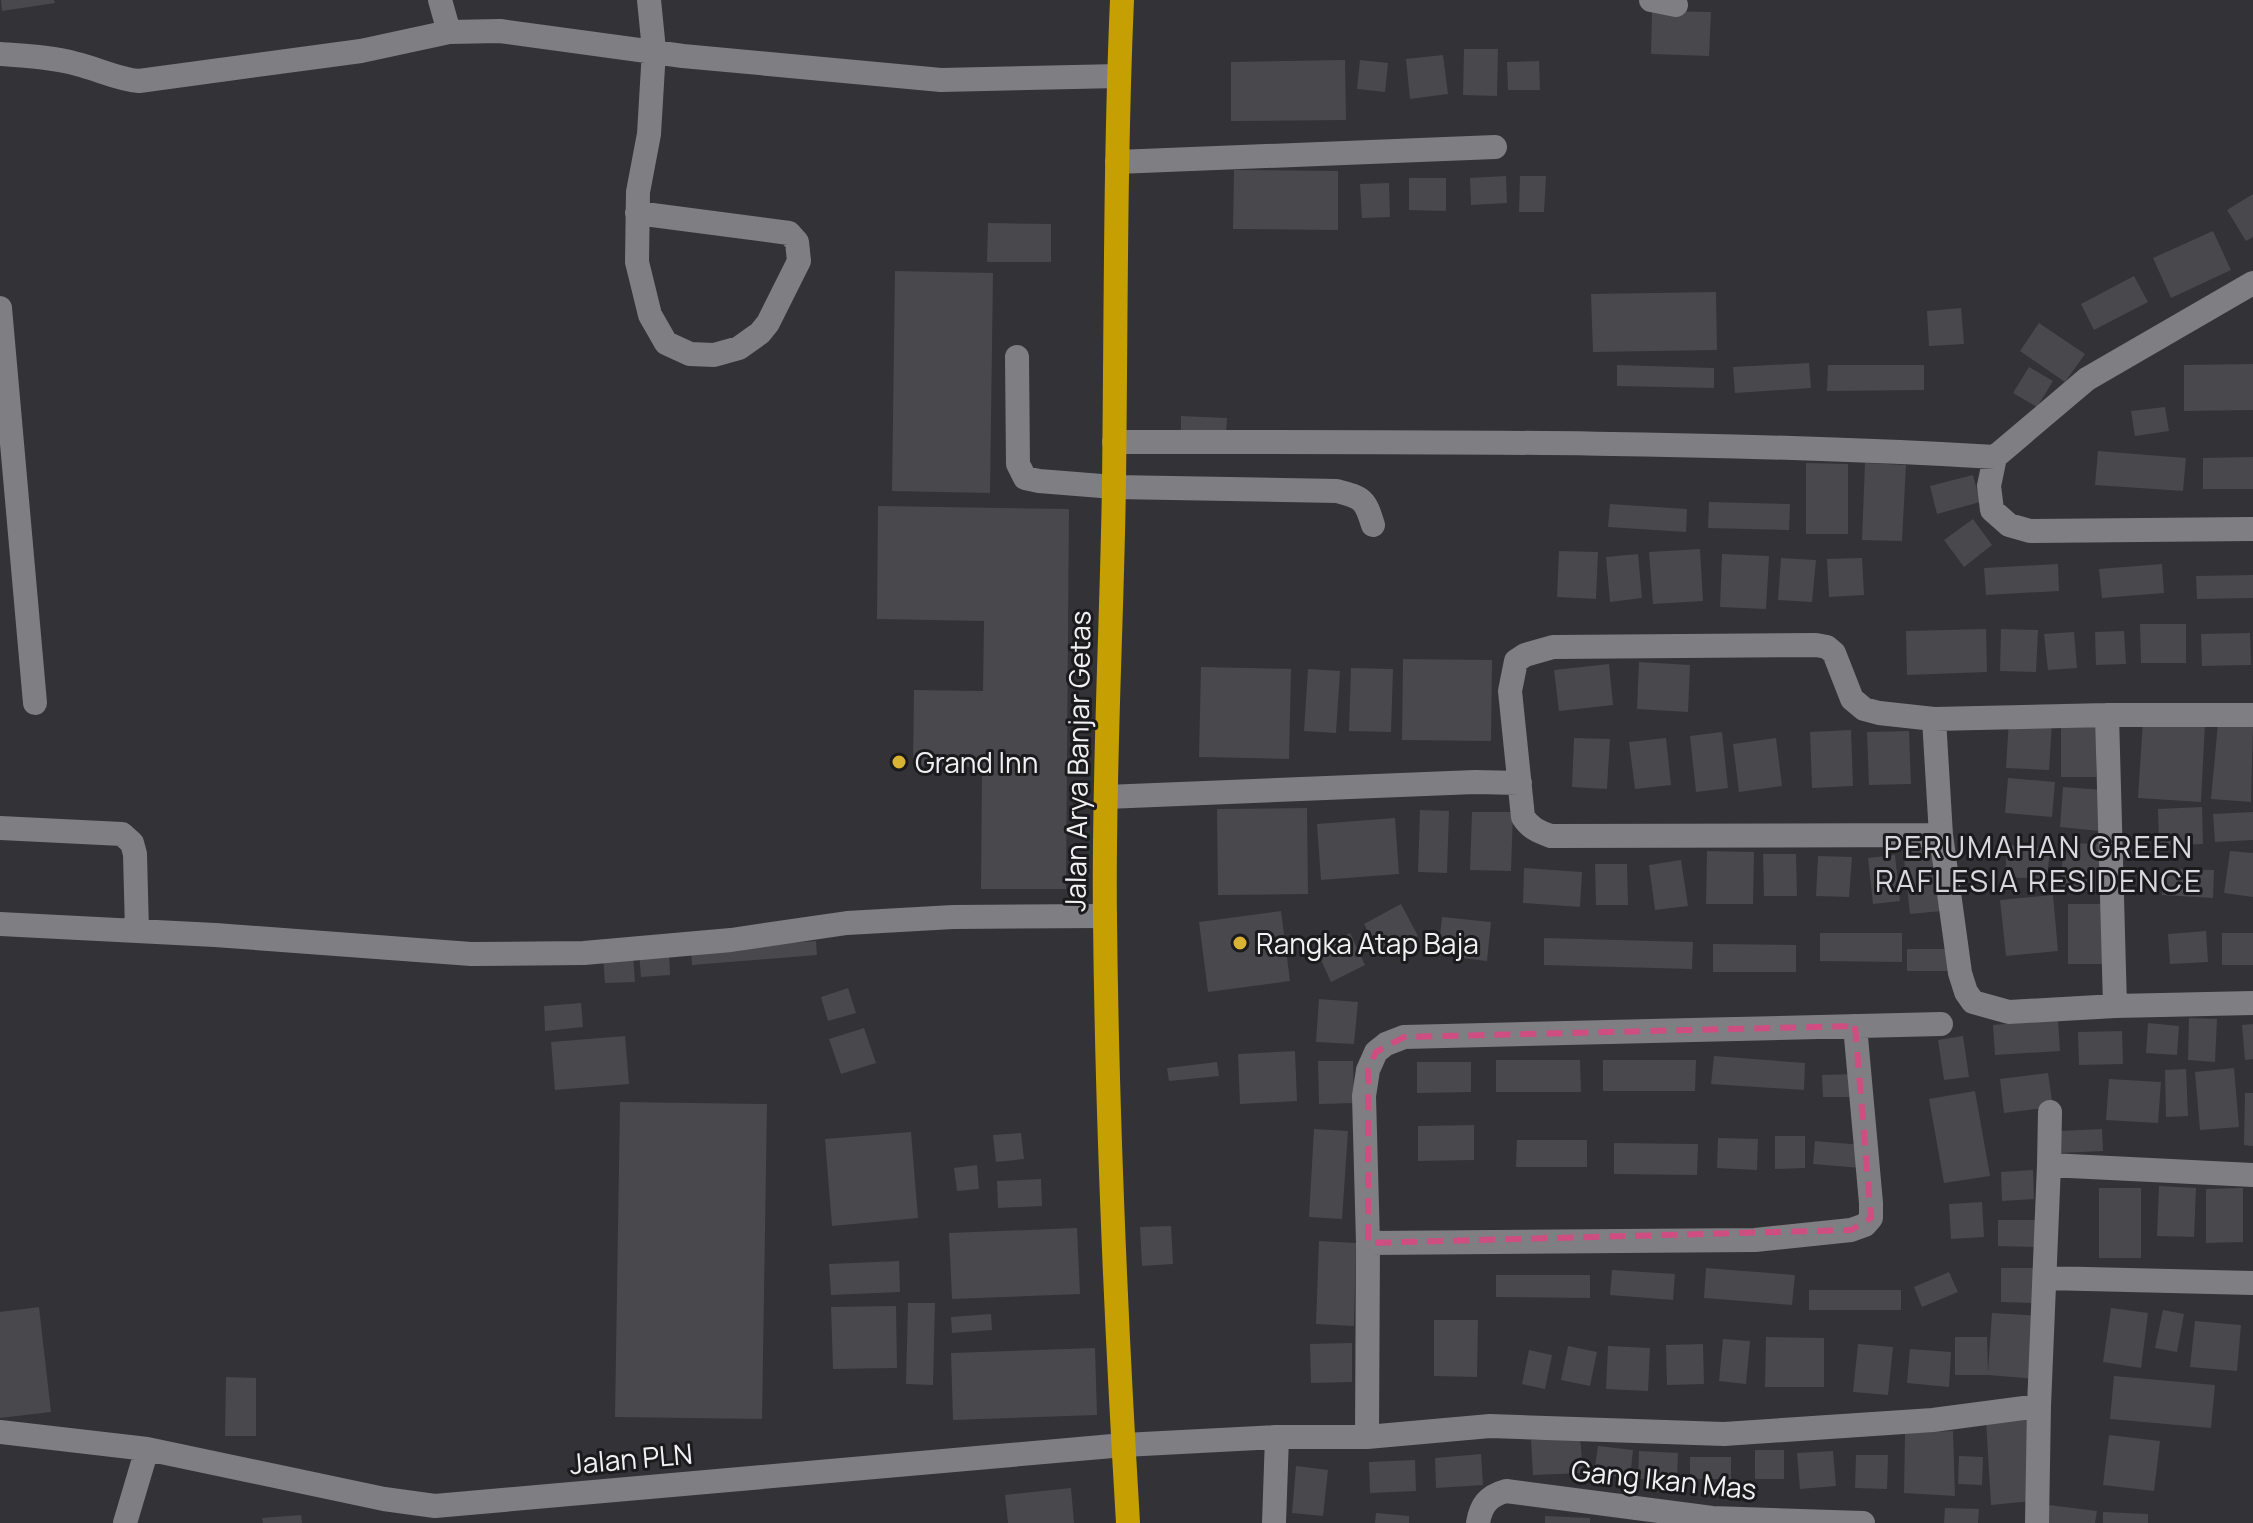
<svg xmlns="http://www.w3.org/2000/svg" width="2253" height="1523" viewBox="0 0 2253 1523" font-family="Manrope,sans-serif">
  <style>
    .building { fill: #49484d }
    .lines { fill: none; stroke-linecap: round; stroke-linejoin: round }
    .minor { stroke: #7f7e83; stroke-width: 24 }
    .highway { stroke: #c6a002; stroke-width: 24 }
    .marked { fill: none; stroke: #ce4e81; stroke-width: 6; stroke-dasharray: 16 10; stroke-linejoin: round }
    .poi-dot { fill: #d9b334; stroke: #1b1a1c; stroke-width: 3 }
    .labels { text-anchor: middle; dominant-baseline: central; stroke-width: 6; stroke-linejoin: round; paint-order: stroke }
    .street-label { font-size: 28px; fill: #f1f1f4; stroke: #1b1a1c }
    .poi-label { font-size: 28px; fill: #f1f1f4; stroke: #1b1a1c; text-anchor: start }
    .neighbourhood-label { font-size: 30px; letter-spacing: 2px; fill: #d9d8de; stroke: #1b1a1c }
  </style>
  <rect width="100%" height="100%" fill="#333236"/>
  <!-- building -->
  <path class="building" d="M1,0H54L55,3L2,11Z
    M1652,11L1711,12L1709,56L1651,54Z
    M1464,49H1498L1497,96L1463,95Z
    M1443,55L1448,94L1410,99L1406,59Z
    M1345,60L1346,120L1231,121V62Z
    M1360,60L1388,63L1385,92L1357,89Z
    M1539,61L1540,90H1508L1507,62Z
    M1234,170L1338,171V230L1233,229Z
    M1506,176L1507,203L1471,205L1470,178Z
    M1520,176H1546L1544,212H1519Z
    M1409,178H1446V211L1409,210Z
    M1389,183L1390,217L1362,218L1360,184Z
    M2253,194V237L2246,241L2227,210Z
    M988,223L1051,224V262H987Z
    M2213,231L2231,270L2171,298L2153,258Z
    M895,271L993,273L990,493L892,491Z
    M2134,276L2148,302L2094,330L2081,304Z
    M1716,292L1717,350L1593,352L1591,294Z
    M1961,308L1964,344L1929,346L1927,311Z
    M2039,323L2085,354L2065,382L2020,351Z
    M1809,363L1811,388L1735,393L1733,367Z
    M2253,364V410L2184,411V365Z
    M1617,365L1714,368V388L1617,386Z
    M1828,365H1924V390L1827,391Z
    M2029,367L2053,381L2037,407L2013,393Z
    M2165,407L2169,431L2135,436L2131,411Z
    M1181,416L1227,418L1226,434L1181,432Z
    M2098,451L2186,458L2183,491L2095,485Z
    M2253,457V489H2203V458Z
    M1806,463L1848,464V534H1806Z
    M1865,463L1906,465L1902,541L1862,540Z
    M1973,475L1980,502L1937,514L1930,486Z
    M1709,502L1790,504L1789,530L1708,528Z
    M1610,504L1687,509L1686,532L1608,527Z
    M878,506L1069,509L1066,889H981L982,767L913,766L914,690L983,691L984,621L877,619Z
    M1973,519L1992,545L1964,567L1944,540Z
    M1700,549L1703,601L1653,604L1649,552Z
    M1559,551L1598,552L1596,599L1557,597Z
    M1638,554L1642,598L1610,602L1606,557Z
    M1722,554L1769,556L1766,609L1720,607Z
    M1781,558L1816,560L1812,602L1778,600Z
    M1862,558L1864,595L1829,597L1827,559Z
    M2058,564L2059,591L1986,595L1984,568Z
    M2162,564L2164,593L2102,598L2099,569Z
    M2253,575V598L2197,599L2196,576Z
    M2140,624H2186V663H2141Z
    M1986,629L1987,672L1907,675L1906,631Z
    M2001,629L2038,630L2036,672L2000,671Z
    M2124,631L2126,664L2096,665L2095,632Z
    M2074,632L2077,668L2048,670L2044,634Z
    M2250,633L2251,665L2202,666L2201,634Z
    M1403,659L1492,660L1491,741L1402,740Z
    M1639,662L1690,665L1688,712L1637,709Z
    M1609,664L1613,705L1559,711L1554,670Z
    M1201,667L1291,669L1289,759L1199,757Z
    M1351,668L1393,669L1391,732L1349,731Z
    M1308,669L1340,671L1336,733L1304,731Z
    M2009,719L2052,722L2049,770L2006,768Z
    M2143,720L2205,723L2201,802L2138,798Z
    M2061,723H2097L2096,777H2061Z
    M2218,723L2253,727L2251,802L2211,799Z
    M1851,730L1853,786L1812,788L1810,732Z
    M1909,731L1911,784L1869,785L1867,732Z
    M1722,732L1728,788L1696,792L1690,736Z
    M1574,738L1610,739L1607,789L1572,787Z
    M1666,738L1671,785L1635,789L1629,742Z
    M1776,738L1782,786L1739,792L1733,744Z
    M2008,778L2055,782L2052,817L2005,813Z
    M2063,787L2103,790L2099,831L2060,827Z
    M2202,807L2203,844L2159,846L2158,809Z
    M1307,808L1308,894L1218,895L1217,809Z
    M1420,810L1449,811L1447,873L1418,872Z
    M1472,812H1513L1511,871L1470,870Z
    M2253,812V840L2215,842L2213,814Z
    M1395,818L1399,874L1321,880L1317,824Z
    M2063,843L2105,844L2104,892H2061Z
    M1935,845L1942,911L1910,914L1903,849Z
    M2007,845L2050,849L2047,879L2005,877Z
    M1707,851L1754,852L1753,904H1706Z
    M2230,851L2253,853V897L2224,893Z
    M1763,854H1796L1797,896H1764Z
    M1895,855L1900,901L1873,904L1868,858Z
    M1818,856L1852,857L1849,897L1816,896Z
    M1681,860L1688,906L1655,910L1649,865Z
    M1595,864H1627L1628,905H1596Z
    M1524,868L1582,872L1580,907L1523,903Z
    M2163,869L2214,870L2213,898L2162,895Z
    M2053,895L2058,951L2006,956L2000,900Z
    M1401,904L1418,936L1381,955L1364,924Z
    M2068,904H2107V964H2068Z
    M1281,911L1290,981L1208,992L1199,922Z
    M1442,917L1491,922L1487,961L1438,955Z
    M2206,931L2208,962L2170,964L2168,934Z
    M1350,933L1365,965L1331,982L1316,949Z
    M1820,933H1902V962L1820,961Z
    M2222,933H2253V965H2222Z
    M1544,938L1693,942L1692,969L1544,965Z
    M816,941L817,955L692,965L691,950Z
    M1713,944L1796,945V972H1713Z
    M1907,949H1951L1950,971H1907Z
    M669,950L670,975L641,977L639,953Z
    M633,954L635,982L605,983L603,956Z
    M848,988L856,1013L828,1021L821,997Z
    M1319,999L1358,1002L1354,1044L1316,1042Z
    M581,1003L583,1027L545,1031L544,1006Z
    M2189,1018L2217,1019L2215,1062L2188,1060Z
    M2058,1020L2060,1051L1995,1055L1993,1025Z
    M2148,1023L2179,1026L2177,1055L2146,1053Z
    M2253,1024V1059L2245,1060L2242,1025Z
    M864,1028L876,1063L841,1074L829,1039Z
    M2122,1031L2123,1064L2079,1065L2078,1032Z
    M625,1036L629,1084L555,1090L551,1042Z
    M1963,1036L1969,1077L1944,1080L1938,1040Z
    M1295,1051L1297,1101L1240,1104L1238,1054Z
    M1714,1056L1805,1063L1804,1090L1711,1084Z
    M1496,1060H1580L1581,1092H1496Z
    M1603,1060H1696L1695,1091H1603Z
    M1318,1061H1353L1354,1103L1319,1104Z
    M1217,1062L1219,1076L1169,1081L1167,1068Z
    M1417,1062H1471V1092L1417,1093Z
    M2234,1068L2239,1127L2200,1130L2195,1072Z
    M2186,1069L2188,1116L2166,1117L2165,1070Z
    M2048,1073L2053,1107L2004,1113L2000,1079Z
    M1855,1074L1856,1097H1823L1822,1075Z
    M2109,1079L2161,1082L2158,1123L2106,1120Z
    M1975,1091L1990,1176L1944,1183L1929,1099Z
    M2245,1093H2253V1146L2244,1145Z
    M620,1102L767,1104L762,1419L615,1417Z
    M1474,1125V1160L1418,1161V1126Z
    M1314,1129L1348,1131L1342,1219L1309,1217Z
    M2102,1129L2103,1151L2061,1153L2060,1131Z
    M911,1132L918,1218L832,1226L825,1139Z
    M1021,1133L1024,1159L996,1162L993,1135Z
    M1775,1136H1805V1168L1775,1169Z
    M1718,1138L1758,1139L1757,1170L1717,1168Z
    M1517,1140H1587V1167H1516Z
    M1815,1141L1862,1145L1861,1168L1813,1164Z
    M1614,1143L1698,1144L1697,1175L1614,1174Z
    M977,1165L979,1189L957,1191L954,1168Z
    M2033,1170L2034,1199L2002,1201L2001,1172Z
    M1041,1179L1042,1206L998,1208L997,1181Z
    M2159,1186L2196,1188L2194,1237L2157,1236Z
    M2099,1188H2141V1258H2099Z
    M2243,1188V1242L2206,1243V1189Z
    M1982,1202L1984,1237L1951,1239L1949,1204Z
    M1998,1220H2035V1247L1998,1246Z
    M1171,1226L1173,1264L1142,1266L1140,1227Z
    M1077,1228L1080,1294L952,1299L949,1233Z
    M1319,1241L1356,1243L1354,1326L1316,1324Z
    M899,1261L900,1292L831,1295L829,1264Z
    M1706,1268L1795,1275L1792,1305L1704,1298Z
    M2001,1268H2033V1303L2001,1302Z
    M1612,1270L1675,1274L1673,1300L1610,1295Z
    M1949,1272L1958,1292L1922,1307L1914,1287Z
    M1496,1275H1590V1298L1496,1297Z
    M1809,1290H1901V1310H1809Z
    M908,1303H935L933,1385L906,1384Z
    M896,1306L897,1368L833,1369L831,1307Z
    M39,1307L51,1412L0,1418V1312Z
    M2111,1308L2148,1313L2141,1368L2103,1362Z
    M2163,1310L2184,1314L2177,1352L2155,1348Z
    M1992,1313L2041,1316L2037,1379L1988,1375H1955V1337H1987L1988,1372Z
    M991,1314L992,1330L952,1333L951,1317Z
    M1434,1320H1478L1477,1377L1434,1376Z
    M2195,1321L2241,1325L2237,1371L2190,1367Z
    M1766,1337L1824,1338V1387H1765Z
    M1723,1339L1750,1341L1746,1384L1719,1381Z
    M1352,1343V1382L1311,1383L1310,1344Z
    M1703,1344L1704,1384L1667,1385L1666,1345Z
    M1858,1344L1893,1347L1888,1395L1853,1392Z
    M1568,1346L1597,1352L1590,1386L1561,1380Z
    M1608,1346L1650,1348L1648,1391L1606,1389Z
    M1095,1348L1097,1415L953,1420L951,1353Z
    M1910,1349L1951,1352L1949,1387L1907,1383Z
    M1529,1350L1552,1355L1545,1389L1522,1384Z
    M2114,1376L2215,1385L2211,1428L2110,1419Z
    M226,1377L256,1378V1436H225Z
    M2027,1417L2033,1501L1991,1505L1986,1420Z
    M1953,1431L1955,1496L1904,1493L1905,1433Z
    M2109,1435L2160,1441L2154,1491L2103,1485Z
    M1580,1436L1583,1473L1533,1475L1531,1440Z
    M1598,1446L1633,1450L1630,1478L1594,1474Z
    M1755,1450H1784V1479H1755Z
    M1639,1451L1678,1453L1677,1481L1638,1479Z
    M1833,1451L1836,1486L1800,1489L1797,1453Z
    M1481,1454L1483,1485L1436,1488L1435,1458Z
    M1856,1455H1888L1887,1489L1855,1488Z
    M1959,1456L1983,1457L1982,1485L1958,1484Z
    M1690,1457H1731V1479H1690Z
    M1415,1460L1416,1491L1370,1493L1369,1462Z
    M1296,1466L1328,1470L1323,1516L1292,1513Z
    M1071,1488L1074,1523H1008L1005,1495Z
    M2049,1505L2097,1511L2095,1523H2047Z
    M1945,1508L1979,1509L1978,1523H1944Z
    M2103,1512L2148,1514V1523H2103Z
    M1376,1513L1409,1516V1523H1375Z
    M301,1515L302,1523H263L262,1518Z
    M1545,1516L1590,1518V1523H1545Z"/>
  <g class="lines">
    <!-- minor -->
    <path class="minor" d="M440,0L449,32
      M1651,0L1676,5
      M0,54C26,56 52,57 77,64C98,69 117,79 139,81L361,51L449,32L500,31L683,56L941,80L1119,76
      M1117,162L1495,147
      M637,213L789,233L797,242L799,261L768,323L760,333L739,348L714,355L690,354L666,343L650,315L637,262L638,192L649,134L654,50L649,0
      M2253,283L2087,379L1995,457L1989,486L1992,510L2009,525L2030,531L2253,529
      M0,308L35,703
      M1017,357L1018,464L1025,478L1039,481L1114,487L1337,491C1363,498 1365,499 1373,525
      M1114,442C1408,442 1701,440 1995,457
      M2107,715L2115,1006
      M1934,719L1941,835L1960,973L1966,992L1973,1002L2009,1012L2115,1006L2253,1003
      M1106,797L1475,782L1520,783
      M0,828L122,834L132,843L135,854L137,931
      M1941,835L1551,836C1539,832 1530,828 1523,817L1510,691L1516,661L1525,655L1553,647L1816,645L1827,647L1834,653L1852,699L1864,709L1879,713L1934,719L2107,715H2253
      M0,924L215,935L471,954L584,953L731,940L847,923L953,917L1105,916
      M2049,1165L2050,1112
      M1368,1243L1755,1240L1851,1230L1865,1225L1871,1218V1203L1855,1026
      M2045,1278L2253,1283
      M0,1432L147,1449L384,1499L435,1506L1124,1445L1277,1437H1367L1490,1426L1724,1434L1933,1420L2039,1406
      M1367,1437L1368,1243L1364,1096L1368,1070L1376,1052L1386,1044L1404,1037L1941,1024
      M125,1523L147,1449
      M1274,1523L1277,1437
      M1478,1523C1481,1505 1488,1496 1506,1491L1712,1518L1863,1523
      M2037,1523L2039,1406L2049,1165L2253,1175"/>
    <!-- highway -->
    <path class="highway" d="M1122,0C1115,161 1116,321 1114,482C1112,628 1103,773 1105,919C1107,1120 1116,1322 1128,1523"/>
  </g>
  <!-- marked area -->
  <path class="marked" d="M1855,1026L1871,1218L1851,1230L1368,1243V1070L1376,1052L1404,1037Z"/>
  <!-- markers -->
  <g class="poi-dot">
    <circle cx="899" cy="762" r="8"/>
    <circle cx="1240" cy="943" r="8"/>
  </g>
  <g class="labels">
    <!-- street labels -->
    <g class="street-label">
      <text transform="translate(1077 761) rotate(-89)">Jalan Arya Banjar Getas</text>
      <text transform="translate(631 1458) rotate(-5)">Jalan PLN</text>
      <text transform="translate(1664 1479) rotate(6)">Gang Ikan Mas</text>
    </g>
    <!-- poi labels -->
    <g class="poi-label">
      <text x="915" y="762">Grand Inn</text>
      <text x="1256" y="943">Rangka Atap Baja</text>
    </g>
    <!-- neighbourhood labels -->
    <g class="neighbourhood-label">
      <text x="2039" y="846">PERUMAHAN GREEN<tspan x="2039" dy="34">RAFLESIA RESIDENCE</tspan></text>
    </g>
  </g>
</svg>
